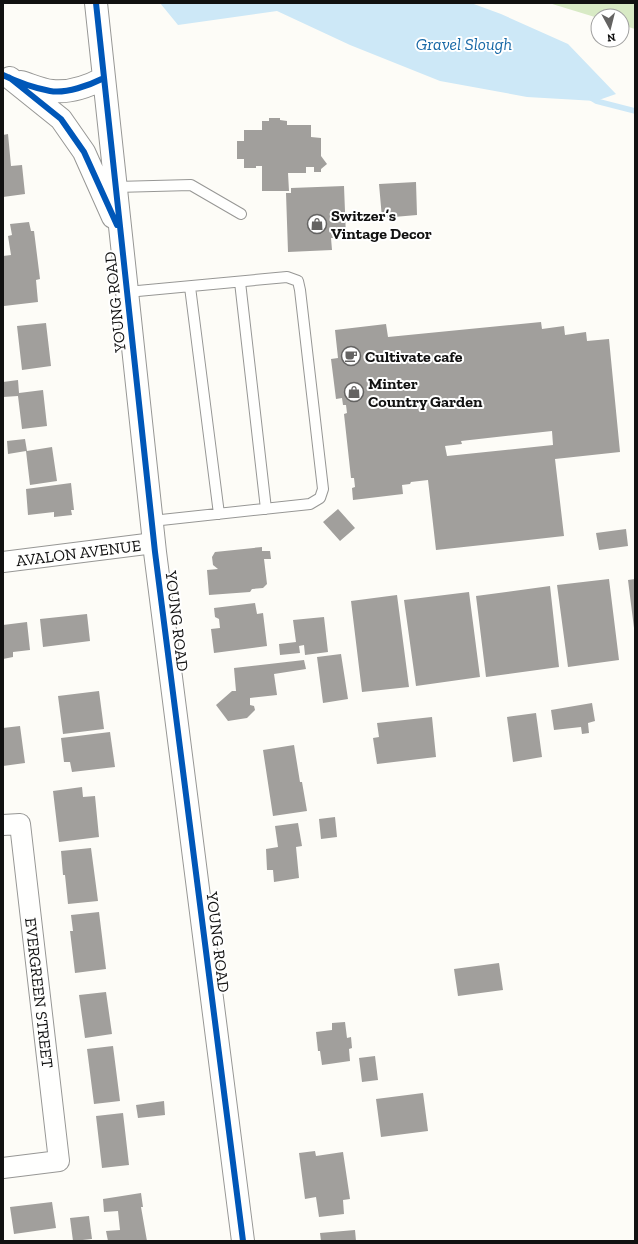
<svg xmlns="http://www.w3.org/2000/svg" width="638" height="1244" viewBox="0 0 638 1244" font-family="'Zilla Slab',serif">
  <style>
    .forest { fill: #d8eac5 }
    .water { fill: #cde8f7 }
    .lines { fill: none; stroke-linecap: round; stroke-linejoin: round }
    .stream { stroke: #cde8f7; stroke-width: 5.5 }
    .building { fill: #a19f9c; fill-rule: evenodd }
    .service-casing { stroke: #979795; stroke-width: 12 }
    .minor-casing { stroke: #979795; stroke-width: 22 }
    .tertiary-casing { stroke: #979795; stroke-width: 24 }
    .service { stroke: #fffffe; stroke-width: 10 }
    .minor { stroke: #fffffe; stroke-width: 20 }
    .tertiary { stroke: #fffffe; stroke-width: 22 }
    .cycleway-casing { stroke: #fff; stroke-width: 8 }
    .cycleway { stroke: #0057b8; stroke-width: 6 }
    .labels { text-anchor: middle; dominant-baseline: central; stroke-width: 4; stroke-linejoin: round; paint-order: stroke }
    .poi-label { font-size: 16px; font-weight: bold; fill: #111; stroke: #fff; text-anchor: start }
    .street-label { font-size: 16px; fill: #111; stroke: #fff }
    .water-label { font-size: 17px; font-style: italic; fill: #1768a6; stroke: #fff }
  </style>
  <rect width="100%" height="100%" fill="#fdfcf7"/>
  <!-- forest -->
  <path class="forest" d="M549,3H635V29L622,25V16H598V18Z"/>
  <!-- water -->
  <path class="water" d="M160,3H471L501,14L568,44L616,94L596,101L527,97L440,81L350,45L277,11L178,25Z"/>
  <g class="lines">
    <!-- stream -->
    <path class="stream" d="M591,98L596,101L635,111"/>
  </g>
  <!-- building -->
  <path class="building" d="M269,118H280V120L287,121V125H311V137L321,138V156L327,164L321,169V172H314V167H306V173H288L289,191H262V166H256V168H244V159H237V141H244V130H262V121H269Z
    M8,134L11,166L22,165L25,194L3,197V135Z
    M416,182L417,215L382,218L379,184Z
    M344,186L346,237L331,238L332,250L288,252L286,193H291V188Z
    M29,222L31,231H34L40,279L36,280L38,302L4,306L3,256L11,255L8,236L12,235L10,224Z
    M541,322L542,329L564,326L565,335L586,332L587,341L609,339L620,452L555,459L564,536L436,550L428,480L411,482L410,484L402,485L403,494L353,500L352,488L355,487L354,478H351L344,414L347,413L346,405H343L342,398L336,399L331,359L338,358L335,330L386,324L388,337ZM552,431L553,445L447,456L445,446L462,444L461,441Z
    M46,323L51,366L22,370L17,326Z
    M18,380L19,393L43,390L47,426L22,429L18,396L3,397V382Z
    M25,439L27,451L52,447L57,481L30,485L26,451L8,454L7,441Z
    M71,483L74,510H71L72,515L54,517V512L28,515L26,489Z
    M338,509L355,528L340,541L323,522Z
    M626,529L628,546L599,550L596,533Z
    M262,547V551H270L271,559H264L267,584L263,588L252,589L250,592L209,595L207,570L218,569L213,565L212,557L215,552Z
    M609,579L619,660L568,667L557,585Z
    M635,579V627L634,628L628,580Z
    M550,586L559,667L486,677L476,596Z
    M469,592L480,677L416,686L404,600Z
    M397,595L409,687L362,692L351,601Z
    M255,603L257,614L263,613L267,646L214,653L211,629L220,628L219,619L215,617L214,608Z
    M87,614L90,641L43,647L40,619Z
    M324,617L328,652L305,655L304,645L299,646L300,653L280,655L279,644L296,642L293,620Z
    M27,622L30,650L13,652V657L3,659V625Z
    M341,654L348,699L323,703L317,657Z
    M304,660L306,669L274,674L277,695L250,698V705L254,706L255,710L247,718L228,721L216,705L232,691H236L234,668Z
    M99,691L104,729L63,734L58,696Z
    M592,703L595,721L588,723L589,733L582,734L581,727L554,730L551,710Z
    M536,713L542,757L513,762L507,717Z
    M432,717L436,757L377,764L373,738L379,737L377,723Z
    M20,726L25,763L3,766V728Z
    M110,732L115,767L72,772L70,762H64L61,738Z
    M294,745L300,782H302L307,811L273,816L263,750Z
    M82,787L83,797L95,796L99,837L59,842L53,791Z
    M335,817L337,837L321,839L319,819Z
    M298,823L302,846L296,847L299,878L274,882L273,870H267L266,849L278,847L275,826Z
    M91,848L98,901L68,904L65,875H63L61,851Z
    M99,912L106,969L75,973L70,931H73L71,915Z
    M499,963L503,990L458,996L454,969Z
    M106,992L112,1034L85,1038L79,995Z
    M345,1022L347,1038L351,1037L352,1048L349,1049L350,1061L322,1065L320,1051H318L316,1032L332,1030V1023Z
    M113,1046L120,1101L94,1104L87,1049Z
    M375,1056L378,1080L362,1082L359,1058Z
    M423,1093L428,1131L381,1137L376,1099Z
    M164,1101L165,1115L138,1118L136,1105Z
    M123,1113L129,1165L102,1168L96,1116Z
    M315,1151L316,1156L343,1152L350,1199L343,1200L344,1214L319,1217L316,1197L305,1199L299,1153Z
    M141,1193L143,1207H141L147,1241H108L106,1231L120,1230L118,1211L104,1212L103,1199Z
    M52,1202L56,1228L14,1234L10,1207Z
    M89,1216L92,1239L73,1241L70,1218Z
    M355,1230L356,1241H321L320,1233Z"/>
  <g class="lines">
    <!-- service casing -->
    <g class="service-casing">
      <path id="service" d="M116,187L191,185L241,214
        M240,282L266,509
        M190,287L219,514
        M127,292L287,277L298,281L300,290L323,489L320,498L310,504L152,521"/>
    </g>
    <!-- minor casing -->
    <g class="minor-casing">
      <g id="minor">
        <path id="s1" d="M3,562L154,543"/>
        <path id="s2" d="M3,825L20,824L59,1161L3,1168"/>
      </g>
    </g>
    <!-- tertiary casing -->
    <g class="tertiary-casing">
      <path id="tertiary" d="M96,3L155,552L243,1241
        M10,78L61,119L84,152L113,217
        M21,82C31,85 42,90 52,91C70,93 89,86 104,78"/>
    </g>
    <!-- service -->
    <use href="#service" class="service"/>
    <!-- minor -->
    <use href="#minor" class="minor"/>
    <!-- tertiary -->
    <use href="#tertiary" class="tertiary"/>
    <!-- cycleway casing -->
    <g class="cycleway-casing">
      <path id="cycleway" d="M96,3L155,552L243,1241
        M3,75C17,82 35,88 50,91C66,94 90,85 104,78
        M10,78L61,119L84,152L117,225"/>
    </g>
    <!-- cycleway -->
    <use href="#cycleway" class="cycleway"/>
  </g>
  <!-- icons -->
  <defs>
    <g id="shop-ring" transform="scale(1)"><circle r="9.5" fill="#fff" stroke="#646362" stroke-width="1.5"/><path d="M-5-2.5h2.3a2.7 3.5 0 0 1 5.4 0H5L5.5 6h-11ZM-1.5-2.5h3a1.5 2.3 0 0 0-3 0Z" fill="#646362"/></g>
    <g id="cafe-ring" transform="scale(1)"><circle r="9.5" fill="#fff" stroke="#646362" stroke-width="1.5"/><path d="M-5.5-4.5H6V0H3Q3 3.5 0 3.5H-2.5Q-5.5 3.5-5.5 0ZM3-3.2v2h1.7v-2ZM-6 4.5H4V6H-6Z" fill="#646362"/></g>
  </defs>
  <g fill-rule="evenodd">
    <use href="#shop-ring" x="317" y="224"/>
    <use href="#cafe-ring" x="351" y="356"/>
    <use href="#shop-ring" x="354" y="392"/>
  </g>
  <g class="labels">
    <!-- poi labels -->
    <g class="poi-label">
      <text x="331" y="215">Switzer’s<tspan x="331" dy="18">Vintage Decor</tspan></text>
      <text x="365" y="356">Cultivate cafe</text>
      <text x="368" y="383">Minter<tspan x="368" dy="18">Country Garden</tspan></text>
    </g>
    <!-- street labels -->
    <g class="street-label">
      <text transform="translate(115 302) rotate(-96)">YOUNG ROAD</text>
      <text stroke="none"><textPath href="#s1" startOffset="76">AVALON AVENUE</textPath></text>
      <text transform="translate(177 621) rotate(83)">YOUNG ROAD</text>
      <text transform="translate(218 942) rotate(83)">YOUNG ROAD</text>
      <text stroke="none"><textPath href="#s2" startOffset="187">EVERGREEN STREET</textPath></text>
    </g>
    <!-- water labels -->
    <g class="water-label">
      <text x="464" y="44">Gravel Slough</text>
    </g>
  </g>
  <!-- border -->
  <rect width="638" height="1244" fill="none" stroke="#111111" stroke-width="8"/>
  <!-- north arrow -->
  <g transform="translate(610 28) rotate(173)"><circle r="19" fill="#ffffff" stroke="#a0a0a0"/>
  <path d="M0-3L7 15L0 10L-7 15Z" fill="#646362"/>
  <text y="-6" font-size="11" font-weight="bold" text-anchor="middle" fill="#111111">N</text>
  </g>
</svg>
